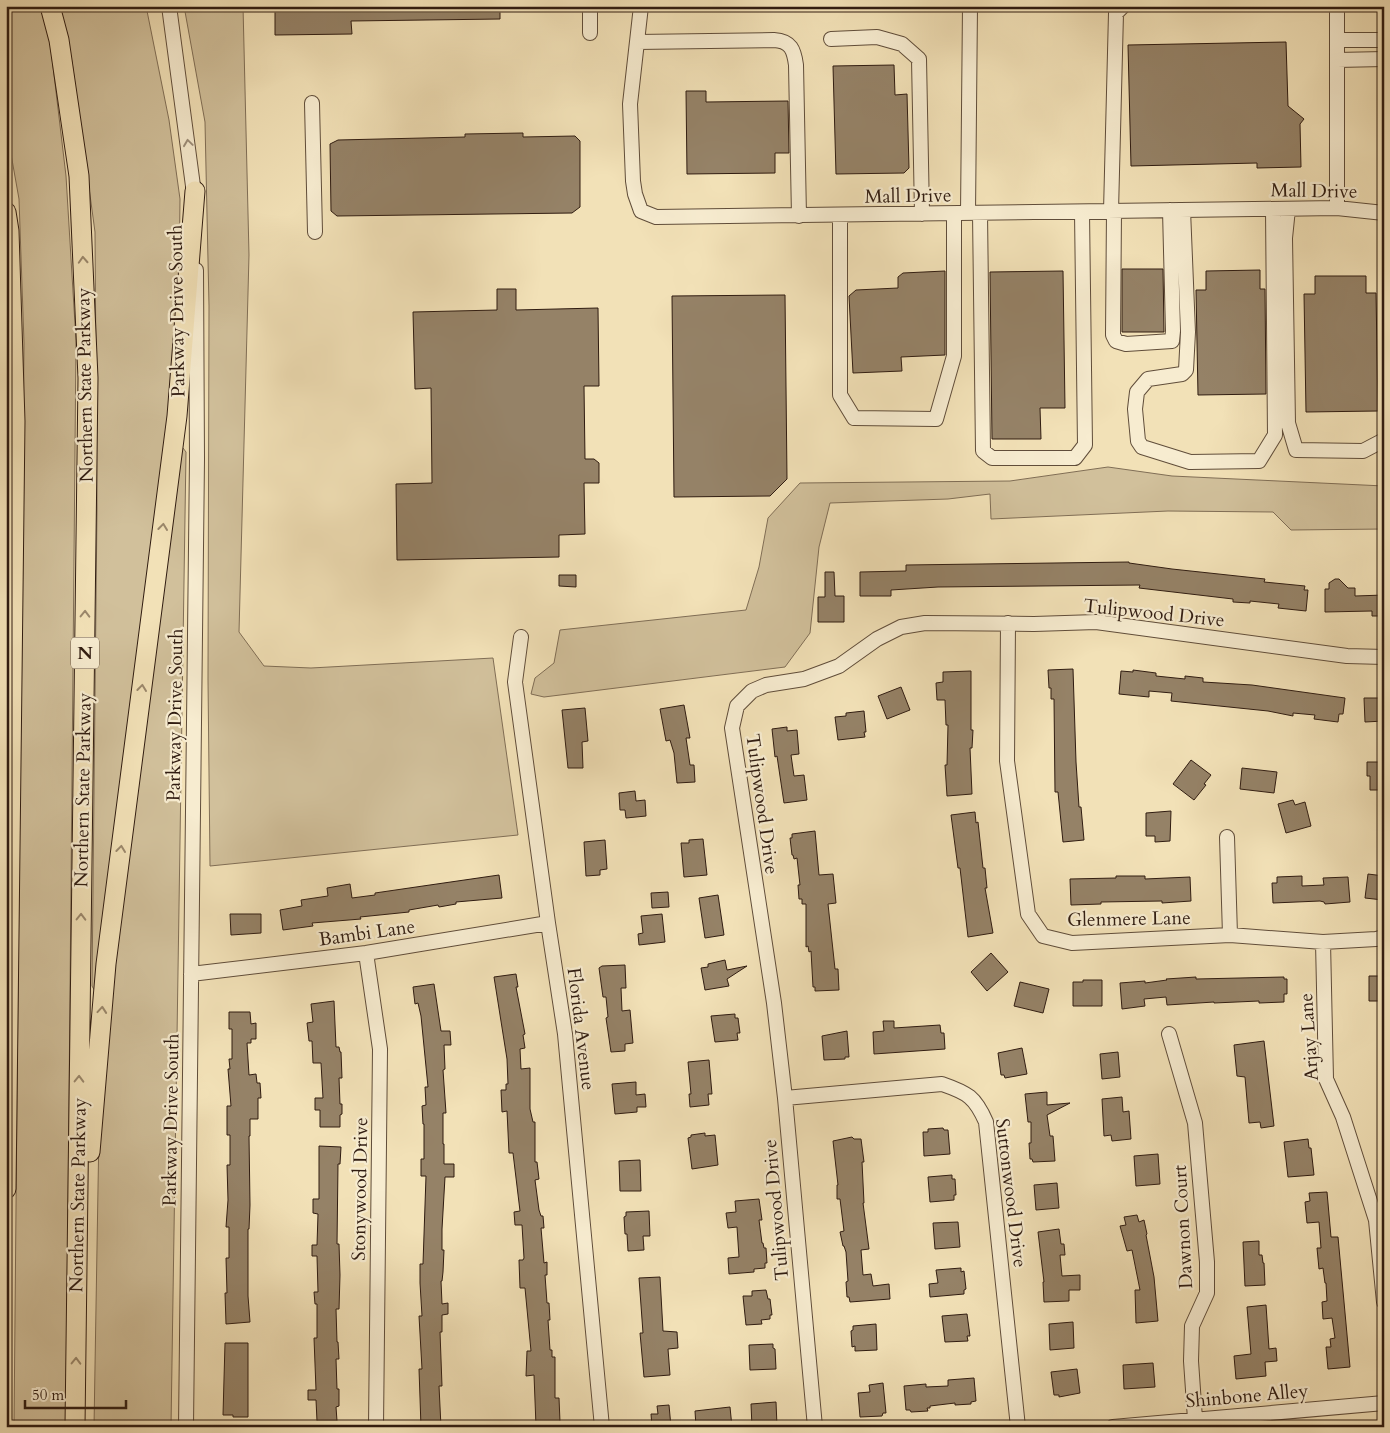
<svg xmlns="http://www.w3.org/2000/svg" width="1390" height="1433" viewBox="0 0 1390 1433" font-family="Cardo,serif">
  <style>
    .green { fill: #d1c09b; stroke: #806e56 }
    .building { fill: #958267; stroke: #301c11 }
    .lines { fill: none; stroke-linecap: round; stroke-linejoin: round }
    .minor-casing { stroke: #604d3a; stroke-width: 16 }
    .highway-casing { stroke: #301c11; stroke-width: 21 }
    .minor { stroke: #f7ecd0; stroke-width: 14 }
    .highway { stroke: #f2e1b7; stroke-width: 19 }
    .oneway { stroke: #9d8e7a }
    .oneway2 { stroke: #9b886c }
    .labels { text-anchor: middle; dominant-baseline: central; stroke-width: 4.5; stroke-linejoin: round; paint-order: stroke }
    .shield { fill: #f7ecd0; stroke: #6c5a4a; stroke-width: 1 }
    .shield-label { font-size: 18px; font-weight: bold; fill: #301c11 }
    .street-label { font-size: 19px; fill: #301c11; stroke: #f7ecd0 }
  </style>
  <rect width="100%" height="100%" fill="#f2e1b7"/>
  <filter id="stains"><feTurbulence type="fractalNoise" baseFrequency=".004" numOctaves="4"/><feColorMatrix values="0 0 0 0 .2 0 0 0 0 .09 0 0 0 0 .02 0 0 0 .5 -.17"/></filter>
  <radialGradient id="worn" r=".72"><stop offset=".6" stop-color="#630" stop-opacity="0"/><stop offset="1" stop-color="#630" stop-opacity=".3"/></radialGradient>
  <!-- green -->
  <path class="green" d="M6,6H40L50,41L66,176L76,341L66,1427H14L24,343L19,199L6,126Z
    M60,6H146L169,120L180,199L178,362L96,993L92,986L97,508L95,232L72,62Z
    M184,6H243L249,255L239,632L264,666L311,668L493,658L518,835L210,866L208,679L209,306L205,122Z
    M183,448L186,452L171,1427H94L99,1129L114,951L180,453Z
    M1108,467L1172,476L1384,486V529L1291,530L1273,512L1168,511L991,519L990,494L948,499L830,503L819,547L810,633L785,667L544,697L531,694L535,678L554,663L560,630L746,610L759,567L768,518L800,483L1010,481Z"/>
  <!-- building -->
  <path class="building" d="M275,6H500V19L351,21L352,34L275,35Z
    M1286,42L1288,106L1304,119L1300,124L1301,167L1257,168V163L1131,166L1128,45Z
    M894,65L895,95L907,94L909,168L904,173L836,174L833,66Z
    M686,91H706V102L788,101L789,153H775V173L687,174Z
    M523,133V137L575,136L580,141V207L572,213L337,216L331,211L330,144L338,140L465,137V134Z
    M1122,269H1163L1164,332H1122Z
    M1260,270V289H1265L1266,394L1198,395L1196,290H1206V271Z
    M945,271V355L901,357L902,371L853,373L849,296L856,290L898,288V277L903,273Z
    M1063,271L1065,408H1040L1041,439H992L990,272Z
    M1315,276H1366V293H1376L1378,411L1306,412L1304,294H1315Z
    M497,289H516V310L598,308L599,386H584L585,459H594L599,463V483H584L585,534L559,535V557L397,560L396,484L432,483L431,388L415,389L413,312L497,310Z
    M785,295L787,479L770,496L674,497L672,296Z
    M1129,562V563L1172,569L1265,579L1264,582L1305,586L1304,590H1308L1306,611L1278,608L1279,604L1250,601V603L1233,602V599L1139,588L1140,585L938,587L891,590V596H860V572L906,571V565Z
    M825,572H834L835,596H844V622H818V597H825Z
    M559,575H576V587L559,586Z
    M1335,579H1339L1348,588H1355V596L1384,595V616H1372V611L1325,612V589H1329V583Z
    M1073,669L1076,762L1079,807H1081L1084,840L1063,842L1058,792H1055L1054,699H1051V688H1049L1048,670Z
    M1133,670L1156,673V676L1185,679V676L1203,678V682L1252,685L1345,698L1343,714H1339L1338,722L1314,719L1315,715L1293,713V716L1268,711L1171,701L1172,693L1149,691V697L1119,694L1121,671L1133,672Z
    M971,671V730H973L972,748H970L972,794L947,796L945,765H947L948,725H946L945,700H937L936,683L943,682V672Z
    M901,687L910,710L887,719L878,696Z
    M1364,698H1384V721L1365,722Z
    M684,705L690,738H686L690,765H694L695,782L677,783L674,753L670,740L666,741L660,709Z
    M585,708L588,741L582,742L583,768H568L562,710Z
    M864,711L866,732H864L865,737L838,740L835,717L846,716V713Z
    M787,727V731L797,730L799,754L791,755L794,776L804,775L807,800L784,803L777,756L775,757L772,729Z
    M1191,760L1211,775L1204,784L1206,785L1194,800L1173,784Z
    M1367,762H1384V790H1370V776H1367Z
    M1242,768L1277,772L1274,793L1240,789Z
    M635,791L636,801L645,800L646,816L626,818L625,810H620L619,793Z
    M1293,800L1295,805L1305,802L1311,826L1286,833L1278,804Z
    M1171,811L1170,841L1155,842V836H1146V813Z
    M975,812L976,823L978,822L983,868H985L987,888H985L993,933L968,937L960,868H958L951,815Z
    M815,831L819,875L833,874L836,903L828,904L835,969H838L839,990L815,991V987H813L811,951L809,952L808,946L806,947V904H802V899H799L798,885H800L797,858L794,859L793,855H792L790,838H792V834Z
    M703,839L707,875L684,877L681,843H689V840Z
    M605,840L607,869L600,870V875L586,876L584,842Z
    M1368,874L1384,876L1383,900L1365,898Z
    M499,875L502,898L456,902V904L439,907L438,905L409,910V912L360,917L361,919L312,923L313,926L283,930L280,910L302,906L301,900L328,896L327,888L350,884L352,898L375,895V893L423,886Z
    M1116,876H1145V879L1190,877L1191,901L1162,903V901L1101,902V904L1071,905L1070,879L1116,878Z
    M1302,876V886L1324,885L1323,878L1348,877L1350,902L1325,904L1324,902L1320,901L1273,903L1272,883H1277V877Z
    M668,892L669,907L652,908L651,893Z
    M718,895L724,935L705,938L699,898Z
    M230,914H261V933L231,935Z
    M662,914L665,942L639,945L638,934L643,933L641,916Z
    M991,953L1008,972L987,991L971,972Z
    M725,960L727,970L747,966L727,979L729,986L705,990L701,968L708,967V964Z
    M625,965L626,988H621L622,1011L630,1010L633,1043L625,1044V1051L611,1052L606,1018L608,1017L606,997H603L599,968L602,966Z
    M516,974L518,987H516L525,1034L523,1035L525,1048L520,1049L521,1069L530,1068V1109L533,1122H535V1162H537L539,1179L535,1180L539,1210L541,1216H543L544,1228H541L544,1263L547,1262V1275H545L547,1303H549L550,1320H548L550,1350H552V1357H555V1398H559L560,1422H558L559,1427L536,1426L534,1375L526,1376L527,1351H531L525,1288H520L519,1260H523L524,1258L522,1225H515L514,1212L520,1211L513,1153H509L507,1111L502,1112L501,1090H506V1084H508L507,1059L494,977Z
    M1369,976H1384V1001H1369Z
    M1196,977V979L1284,977V979H1287V994H1284V1002L1259,1003V1001L1214,1003V1002L1167,1005L1166,997L1144,999L1145,1006L1122,1009L1120,983L1145,981V983L1167,980L1166,979Z
    M1083,980H1102V1006H1073V982H1083Z
    M1020,982L1049,989L1043,1013L1014,1006Z
    M434,984L441,1031H450L451,1045H444L445,1069L443,1070L446,1113H443V1144H444V1164H454V1177H445L442,1229V1250H444L443,1272L442,1281H441L442,1304L448,1303V1314L442,1315V1332H440L442,1386H439L441,1427H421L419,1369H422L419,1316H422L420,1283V1264H423L426,1176H421V1159H424V1124H423L422,1106L426,1105L425,1087H428L421,1016L418,1003L415,1004L413,987Z
    M334,1001L336,1047H339L340,1052H341L342,1078H339L340,1104H342V1114L340,1115V1127H320V1110H315V1098H323L321,1063H313L312,1041H309L307,1023L313,1022L311,1004Z
    M229,1012H250L251,1024L256,1023V1039H251V1043H247L249,1075L256,1074L257,1083H260L261,1098H258V1119H250V1136H249L250,1205L249,1229H248V1296L250,1322L226,1324L225,1293H227L226,1258H229V1227H226L228,1200L227,1165H230V1135H227V1106H231L228,1069H230L229,1059H232V1029H229Z
    M735,1014V1018H738L740,1033H737L738,1040L715,1042L711,1016Z
    M883,1021H894V1028L940,1025L941,1033H944L945,1049L874,1054L873,1032L884,1031Z
    M847,1031L849,1057H845V1059L824,1060L822,1036Z
    M1264,1041L1274,1126L1261,1128L1260,1122L1249,1123L1245,1077L1237,1076L1234,1045Z
    M1022,1048L1027,1074L1005,1078L1004,1075H1001L998,1053Z
    M1118,1052L1120,1077L1102,1079L1100,1054Z
    M709,1060L712,1094H708L709,1105L690,1107L689,1094H691L688,1062Z
    M636,1082V1095L645,1094L646,1107H637V1112L615,1114L612,1084Z
    M1047,1092V1105L1070,1103L1047,1115L1050,1136H1053L1055,1161L1033,1162L1032,1159H1030L1029,1143H1031V1122H1028L1025,1094Z
    M1122,1097L1123,1112L1129,1111L1131,1139L1112,1141L1111,1135L1104,1136L1102,1099Z
    M943,1128L944,1130H948L950,1154L924,1156L923,1132H928V1129Z
    M705,1133V1136L715,1135L718,1165L692,1169L688,1138L691,1137V1135Z
    M852,1137L854,1139H861L864,1162H862L864,1203H863L869,1249L861,1250L863,1275L871,1274L873,1286L889,1284L890,1299L850,1302L849,1297H847L846,1282L848,1281L846,1252L844,1246H843L840,1232L844,1231L840,1199H837V1185H838L833,1141Z
    M1308,1139L1309,1148H1311L1314,1175L1288,1177L1284,1142Z
    M319,1146L341,1147L340,1164H338L337,1244H339L340,1275L339,1309H336L337,1342H338L339,1359H336L337,1389H339V1406L336,1407L337,1421H317L316,1400H308V1390H316L314,1338H317V1304H315L314,1292H318L317,1256H312V1245H317L318,1214L313,1213V1199H319Z
    M1158,1154L1160,1184L1136,1186L1134,1156Z
    M640,1160L641,1191H620L619,1161Z
    M952,1175V1179H955L956,1195H954V1200L930,1202L928,1177Z
    M1057,1183L1059,1208L1036,1210L1034,1185Z
    M1327,1192L1331,1237H1338L1350,1367L1328,1369L1326,1347H1331L1330,1339L1335,1338L1332,1318L1323,1319L1322,1302L1327,1301L1326,1283H1325L1323,1268L1319,1269L1317,1248H1321L1319,1222L1307,1223L1305,1202L1310,1201L1309,1193Z
    M759,1199L762,1220H759L762,1243H763L764,1248H766L767,1263H765V1268L754,1269V1272L729,1274L728,1258L739,1257L737,1227L728,1228L726,1213L736,1212L735,1201Z
    M649,1211L650,1236H643L644,1250L628,1251L627,1234H625L624,1217L626,1216V1212Z
    M1137,1215L1139,1222L1144,1220L1147,1234L1146,1235L1154,1277L1158,1321L1136,1323L1135,1290H1140L1132,1250L1127,1251L1120,1226L1126,1225L1124,1217Z
    M958,1222L960,1247L935,1249L933,1223Z
    M1059,1229L1061,1244H1064L1065,1255H1060L1062,1276L1080,1275V1290H1069V1301L1044,1302L1043,1282H1044L1038,1232Z
    M1259,1241V1255H1262L1263,1263H1264L1265,1285L1245,1286L1243,1242Z
    M961,1268V1272L964,1271L966,1289L964,1290V1294L930,1297L929,1284L938,1283L936,1270Z
    M660,1277L663,1331L677,1332L678,1348L668,1349L670,1375L644,1377L640,1333H643L639,1278Z
    M766,1290L768,1299H770L772,1315H770V1319L761,1320L762,1324L746,1325L743,1296H752V1291Z
    M1266,1305L1269,1349L1276,1348L1277,1361L1265,1362L1266,1376L1236,1379L1234,1356L1251,1354L1247,1307Z
    M967,1314L970,1336H967L968,1341L945,1342L942,1316Z
    M1073,1322L1074,1348L1050,1350L1049,1324Z
    M876,1324L877,1350L855,1351V1346L852,1347L851,1331L853,1330V1326Z
    M225,1343H248V1417H233V1415H223Z
    M773,1344V1348L775,1349L776,1369L750,1370L749,1345Z
    M1153,1363L1155,1387L1124,1389L1123,1365Z
    M1077,1369L1080,1393L1059,1397V1395H1054L1051,1372Z
    M974,1378L976,1401L971,1402V1404L955,1405V1403L930,1406V1408H927L928,1411L911,1412L910,1410H906L904,1386L926,1384V1387L948,1386V1380Z
    M883,1383L886,1413H883L882,1416L860,1417L858,1393L870,1392L869,1385Z
    M776,1402L777,1426L752,1427L751,1404Z
    M669,1405L671,1427H652L651,1414H658L657,1406Z
    M730,1407L732,1427H696L695,1411Z"/>
  <g class="lines">
    <!-- minor casing -->
    <g class="minor-casing">
      <path id="minor" d="M169,6L195,201
        M590,6V33
        M641,6L630,104L633,181L635,194L641,211L656,217L1337,208L1384,213
        M831,39L877,37L902,44L919,59L922,214
        M1337,40H1384
        M637,42L774,40C791,41 794,50 796,65L799,216
        M1337,60L1384,59
        M312,103L315,232
        M1337,208V6
        M1288,209L1285,238L1288,423L1296,450L1363,451L1384,440
        M1183,210L1188,332L1186,370L1182,374L1148,379L1137,392L1135,409L1138,441L1142,447L1190,462L1259,461L1275,435L1273,209
        M1111,211L1116,13L1123,6
        M1114,211L1113,335L1116,341L1126,344L1172,341L1173,331L1170,210
        M968,213L970,6
        M980,213L983,451L992,458H1075L1085,445L1082,212
        M840,216V395L854,418L936,419L954,356V214
        M1008,623L1007,761L1028,914L1043,936L1072,943L1230,935L1323,942L1376,939L1384,937
        M521,637L515,682L548,923L565,1034L602,1427
        M1227,837L1230,935
        M1323,942L1326,1079L1343,1117L1376,1220L1384,1302
        M366,953L380,1049L376,1427
        M191,974L366,953L548,923
        M1169,1034L1195,1123L1207,1262V1293L1192,1326L1191,1361L1195,1419
        M785,1098L942,1084C968,1093 975,1097 986,1122L1018,1427
        M186,1427L197,459L196,270
        M815,1427L785,1098L774,1003L732,728L737,706L752,691L766,685L804,679L839,666L877,639L901,627L925,623L1034,624L1096,622L1347,656L1384,657
        M1113,1427L1384,1403"/>
    </g>
    <!-- highway casing -->
    <g class="highway-casing">
      <path id="highway" d="M50,6L59,40L79,176L88,378L75,1427
        M6,212L9,231L15,421L6,1189
        M90,1152L106,964L177,416L195,191"/>
    </g>
    <!-- minor -->
    <use href="#minor" class="minor"/>
    <!-- highway -->
    <use href="#highway" class="highway"/>
  </g>
  <!-- one-way arrows -->
  <defs><path id="oneway-chevron" d="M-2-3.5L2.5 0L-2 3.5" fill="none" stroke-width="1.6" stroke-linecap="round" stroke-linejoin="round" transform="scale(1.25)"/></defs>
  <use class="oneway" href="#oneway-chevron" transform="translate(188 143) rotate(-98)"/>
  <g class="oneway2">
    <use href="#oneway-chevron" transform="translate(83 260) rotate(-93)"/>
    <use href="#oneway-chevron" transform="translate(163 527) rotate(-83)"/>
    <use href="#oneway-chevron" transform="translate(85 614) rotate(-89)"/>
    <use href="#oneway-chevron" transform="translate(142 688) rotate(-83)"/>
    <use href="#oneway-chevron" transform="translate(121 849) rotate(-83)"/>
    <use href="#oneway-chevron" transform="translate(81 917) rotate(-89)"/>
    <use href="#oneway-chevron" transform="translate(102 1010) rotate(-85)"/>
    <use href="#oneway-chevron" transform="translate(79 1079) rotate(-89)"/>
    <use href="#oneway-chevron" transform="translate(76 1361) rotate(-89)"/>
  </g>
  <g class="labels">
    <!-- shield labels -->
    <rect class="shield" x="71" y="637.5" width="28" height="31" rx="4"/>
    <g class="shield-label">
      <text x="85" y="653">N</text>
    </g>
    <!-- street labels -->
    <g class="street-label">
      <text transform="translate(1314 191) rotate(1)">Mall Drive</text>
      <text transform="translate(908 196) rotate(-1)">Mall Drive</text>
      <text transform="translate(177 311) rotate(-91)">Parkway Drive South</text>
      <text transform="translate(85 385) rotate(-91)">Northern State Parkway</text>
      <text transform="translate(1154 613) rotate(6)">Tulipwood Drive</text>
      <text transform="translate(175 715) rotate(-89)">Parkway Drive South</text>
      <text transform="translate(83 790) rotate(-89)">Northern State Parkway</text>
      <text transform="translate(762 804) rotate(82)">Tulipwood Drive</text>
      <text transform="translate(1129 919) rotate(-1)">Glenmere Lane</text>
      <text transform="translate(367 933) rotate(-8)">Bambi Lane</text>
      <text transform="translate(581 1029) rotate(83)">Florida Avenue</text>
      <text transform="translate(1309 1037) rotate(-94)">Arjay Lane</text>
      <text transform="translate(171 1120) rotate(-89)">Parkway Drive South</text>
      <text transform="translate(360 1189) rotate(-89)">Stonywood Drive</text>
      <text transform="translate(1011 1193) rotate(83)">Suttonwood Drive</text>
      <text transform="translate(78 1195) rotate(-89)">Northern State Parkway</text>
      <text transform="translate(776 1210) rotate(-95)">Tulipwood Drive</text>
      <text transform="translate(1183 1227) rotate(-93)">Dawnon Court</text>
      <text transform="translate(1247 1396) rotate(-5)">Shinbone Alley</text>
    </g>
  </g>
  <!-- margin -->
  <rect width="1390" height="1433" fill="none" stroke="#f2e1b7" stroke-width="25"/>
  <rect x="8" y="8" width="1375" height="1418" fill="none" stroke="#301c11" stroke-width="2.5"/>
  <rect x="12" y="12" width="1365" height="1408" fill="none" stroke="#301c11"/>
  <!-- scale -->
  <path d="M25 1400v8h101v-8" fill="none" stroke="#301c11" stroke-width="2.5"/>
  <text x="32" y="1400" font-size="15" fill="#301c11" stroke="#f7ecd0" stroke-width="4" paint-order="stroke">50 m</text>
  <rect width="100%" height="100%" filter="url(#stains)"/>
  <rect width="100%" height="100%" fill="url(#worn)"/>
</svg>
